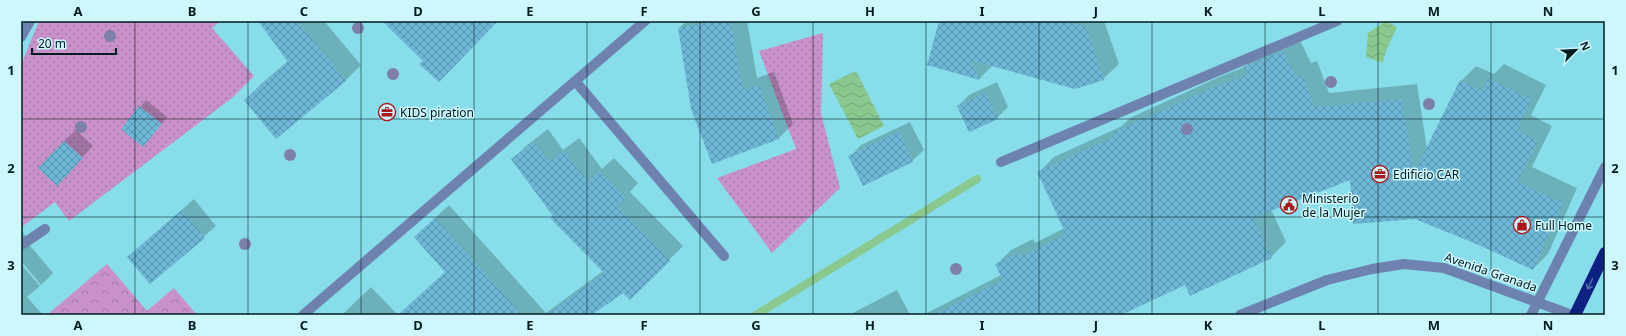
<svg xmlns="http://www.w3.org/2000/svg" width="1626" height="336" viewBox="0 0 1626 336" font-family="'Noto Sans',sans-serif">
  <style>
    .grass { fill: url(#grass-dots) }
    .park { fill: url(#park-crowns) }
    .water { fill: url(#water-waves) }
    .shadow { fill: #0003 }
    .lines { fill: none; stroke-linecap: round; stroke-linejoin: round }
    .stream { stroke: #89c88f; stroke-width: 8 }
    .building { fill: url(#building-cross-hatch) }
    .street { stroke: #6e82af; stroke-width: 10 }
    .highway { stroke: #0e2082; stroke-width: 12 }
    .tree { fill: #7e7fab }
    .oneway { stroke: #516bad }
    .grid { fill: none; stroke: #011b1f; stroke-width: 1; stroke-opacity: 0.55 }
    .labels { text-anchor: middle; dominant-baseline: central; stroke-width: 3; stroke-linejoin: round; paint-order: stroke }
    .poi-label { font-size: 12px; fill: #011b1f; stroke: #cef7fc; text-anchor: start }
    .street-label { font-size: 12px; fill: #011b1f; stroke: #cef7fc }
    .neatline { fill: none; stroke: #011b1f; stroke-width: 1.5 }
    .grid-label { font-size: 13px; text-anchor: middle; font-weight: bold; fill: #011b1f }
  </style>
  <defs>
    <pattern id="grass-dots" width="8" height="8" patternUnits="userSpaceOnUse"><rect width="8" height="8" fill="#c991c9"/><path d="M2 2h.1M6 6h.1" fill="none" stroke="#a176a3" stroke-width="1.8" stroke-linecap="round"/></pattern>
    <pattern id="park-crowns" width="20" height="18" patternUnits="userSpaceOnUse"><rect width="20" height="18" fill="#c991c9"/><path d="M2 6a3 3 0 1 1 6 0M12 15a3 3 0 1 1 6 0" fill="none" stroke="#a176a3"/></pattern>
    <pattern id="water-waves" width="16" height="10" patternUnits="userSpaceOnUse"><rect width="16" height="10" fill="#89c88f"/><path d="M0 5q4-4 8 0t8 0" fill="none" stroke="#74ab7b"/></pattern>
    <pattern id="building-cross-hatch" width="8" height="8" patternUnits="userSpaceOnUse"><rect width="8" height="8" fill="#6eb7d6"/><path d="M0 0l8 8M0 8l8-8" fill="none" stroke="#5894ad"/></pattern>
  </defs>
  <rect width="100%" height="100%" fill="#87dde9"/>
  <!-- grass -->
  <path class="grass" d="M39,21H221L212,28L254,76L232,98L69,221L55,202L23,226L21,223V65Z
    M823,33L821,113L840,188L772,253L717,178L796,149L759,51Z"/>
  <!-- park -->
  <path class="park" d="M107,264L147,311L174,288L197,315H47Z"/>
  <!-- water -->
  <path class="water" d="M1386,21L1397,27L1386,51L1383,63L1366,57L1368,33Z
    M856,71L884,126L858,139L829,84Z"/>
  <!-- shadow -->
  <path class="shadow" d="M260,21H324L361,65L346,80L276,137L245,100L260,85L288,61Z
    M686,21H747L757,78L774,72L793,124L778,139L679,28Z
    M940,21H1104L1119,64L1103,79L993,65L979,79Z
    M1298,36L1311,63L1317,61L1329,93L1417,84L1427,149L1461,81L1476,66L1494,74L1504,64L1546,85L1531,115L1552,126L1532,167L1577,188L1548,254L1533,269L1351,178L1271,209L1286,242L1271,257L1186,284L1119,315H923L1001,275L996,265L1011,250L1033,239L1035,243L1065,228L1039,172L1054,157L1122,126L1130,118L1219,77L1245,67L1260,53Z
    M997,82L1008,107L997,118L958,106L969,95Z
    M146,100L167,117L143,146L122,129Z
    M910,122L924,150L912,161L850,157L861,145Z
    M548,129L563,150L579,138L602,169L614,158L638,183L630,192L683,246L630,299L623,291L591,315H398L446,272L415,237L449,205L546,313L603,271L554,216L512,160L526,146Z
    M76,130L93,146L68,173L64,141Z
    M194,199L216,226L150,283L128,257Z
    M21,230L29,240L27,242L53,273L41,285L21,261Z
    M21,264L40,286L27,297L43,315H21Z
    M371,287L398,315H342L347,310Z
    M897,290L910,315H849Z"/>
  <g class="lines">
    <!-- stream -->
    <path class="stream" d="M756,315L977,179"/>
  </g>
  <!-- building -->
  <path class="building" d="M258,21H297L346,81L276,139L244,100L288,62Z
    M382,21H498L439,82L419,64L423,61Z
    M718,21H731L743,91L759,85L779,139L712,164L691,109L678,28Z
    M939,21H1064L1086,27L1104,80L1075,89L970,60L980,80L927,65Z
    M1283,51L1296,77L1302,75L1315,107L1402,99L1414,173L1460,80L1482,91L1488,78L1531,100L1517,130L1538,141L1517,182L1563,203L1533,270L1481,246L1415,219L1353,224L1350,180L1253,218L1272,258L1190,296L1185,285L1121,315H935L1003,280L995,264L1018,253L1020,257L1066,234L1037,172L1116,136L1114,132L1159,112L1203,92L1247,75L1243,67Z
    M986,93L998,119L969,132L957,106Z
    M139,106L162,124L143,147L121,129Z
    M899,132L913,162L863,186L848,156Z
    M64,141L83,158L57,186L38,168Z
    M534,142L549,162L564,151L588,181L599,171L626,198L617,206L670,261L630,300L623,293L592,315H547L604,273L550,218L553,216L511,159Z
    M182,210L205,238L150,284L127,257Z
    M435,218L522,315H398L445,272L414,237Z"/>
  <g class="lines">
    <!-- street -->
    <path class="street" d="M21,37L30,21
      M576,82L724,256
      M1001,162L1337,21
      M21,242L23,244L45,229
      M303,315L645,21
      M1240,315L1327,280L1372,269L1404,264L1444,268L1572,315
      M1531,315L1605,167"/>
    <!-- highway -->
    <path class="highway" d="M1575,315L1605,253"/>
  </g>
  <!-- trees -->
  <g class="tree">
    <circle cx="358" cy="28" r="6"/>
    <circle cx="110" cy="36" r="6"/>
    <circle cx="393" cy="74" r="6"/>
    <circle cx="1331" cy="82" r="6"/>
    <circle cx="1429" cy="104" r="6"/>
    <circle cx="81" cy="127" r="6"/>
    <circle cx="1187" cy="129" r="6"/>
    <circle cx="290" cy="155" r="6"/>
    <circle cx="245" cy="244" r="6"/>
    <circle cx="956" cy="269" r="6"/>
  </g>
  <!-- one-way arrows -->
  <defs><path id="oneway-shaft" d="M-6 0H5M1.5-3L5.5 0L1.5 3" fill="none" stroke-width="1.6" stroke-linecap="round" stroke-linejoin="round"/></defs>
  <use class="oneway" href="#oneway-shaft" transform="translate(1590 284) rotate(116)"/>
  <!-- grid -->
  <path class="grid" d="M135,21V315M248,21V315M361,21V315M474,21V315M587,21V315M700,21V315M813,21V315M926,21V315M1039,21V315M1152,21V315M1265,21V315M1378,21V315M1491,21V315M21,119H1605M21,217H1605"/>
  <!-- icons -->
  <defs>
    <g id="office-ring" transform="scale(0.9)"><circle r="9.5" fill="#cef7fc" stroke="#ab181c" stroke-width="1.5"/><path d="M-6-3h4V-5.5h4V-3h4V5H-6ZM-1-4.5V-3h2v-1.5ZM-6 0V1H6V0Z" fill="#ab181c"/></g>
    <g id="civic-ring" transform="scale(0.9)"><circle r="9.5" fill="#cef7fc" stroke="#ab181c" stroke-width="1.5"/><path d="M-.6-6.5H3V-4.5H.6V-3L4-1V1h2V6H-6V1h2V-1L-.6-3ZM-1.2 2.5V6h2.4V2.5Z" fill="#ab181c"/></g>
    <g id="shop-ring" transform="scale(0.9)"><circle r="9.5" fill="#cef7fc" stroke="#ab181c" stroke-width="1.5"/><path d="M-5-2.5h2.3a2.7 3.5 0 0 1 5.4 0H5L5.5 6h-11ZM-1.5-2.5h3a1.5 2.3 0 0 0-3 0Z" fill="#ab181c"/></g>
  </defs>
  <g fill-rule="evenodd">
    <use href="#office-ring" x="387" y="112"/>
    <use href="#office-ring" x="1380" y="174"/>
    <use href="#civic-ring" x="1289" y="205"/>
    <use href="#shop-ring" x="1522" y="225"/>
  </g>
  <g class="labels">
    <!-- poi labels -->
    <g class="poi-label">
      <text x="400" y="112">KIDS piration</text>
      <text x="1393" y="174">Edificio CAR</text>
      <text x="1302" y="198">Ministerio<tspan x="1302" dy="14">de la Mujer</tspan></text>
      <text x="1535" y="225">Full Home</text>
    </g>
    <!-- street labels -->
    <g class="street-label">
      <text transform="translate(1491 272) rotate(19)">Avenida Granada</text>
    </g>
  </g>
  <!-- border -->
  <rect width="1626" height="336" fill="none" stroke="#cef7fc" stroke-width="44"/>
  <!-- north arrow -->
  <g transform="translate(1576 50) rotate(66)" stroke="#cef7fc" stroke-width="3" paint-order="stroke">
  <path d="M0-3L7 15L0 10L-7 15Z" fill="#011b1f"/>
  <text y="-6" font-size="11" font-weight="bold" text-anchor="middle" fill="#011b1f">N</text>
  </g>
  <!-- scale -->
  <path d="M32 48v6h84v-6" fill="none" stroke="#011b1f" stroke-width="2"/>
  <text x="38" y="48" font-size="12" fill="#011b1f" stroke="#cef7fc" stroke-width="3" paint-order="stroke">20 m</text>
  <rect x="22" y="22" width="1582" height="292" class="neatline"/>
  <g class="grid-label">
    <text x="78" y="16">A</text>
    <text x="192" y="16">B</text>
    <text x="304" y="16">C</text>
    <text x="418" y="16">D</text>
    <text x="530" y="16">E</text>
    <text x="644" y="16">F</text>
    <text x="756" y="16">G</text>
    <text x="870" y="16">H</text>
    <text x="982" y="16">I</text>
    <text x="1096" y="16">J</text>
    <text x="1208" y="16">K</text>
    <text x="1322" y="16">L</text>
    <text x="1434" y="16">M</text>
    <text x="1548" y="16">N</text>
    <text x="11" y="75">1</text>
    <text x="1615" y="75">1</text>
    <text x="11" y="173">2</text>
    <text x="1615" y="173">2</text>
    <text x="11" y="270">3</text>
    <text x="1615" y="270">3</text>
    <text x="78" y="330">A</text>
    <text x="192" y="330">B</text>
    <text x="304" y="330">C</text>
    <text x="418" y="330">D</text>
    <text x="530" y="330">E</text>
    <text x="644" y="330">F</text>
    <text x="756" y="330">G</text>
    <text x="870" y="330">H</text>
    <text x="982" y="330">I</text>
    <text x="1096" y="330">J</text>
    <text x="1208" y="330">K</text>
    <text x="1322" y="330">L</text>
    <text x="1434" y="330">M</text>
    <text x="1548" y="330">N</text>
  </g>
</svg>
